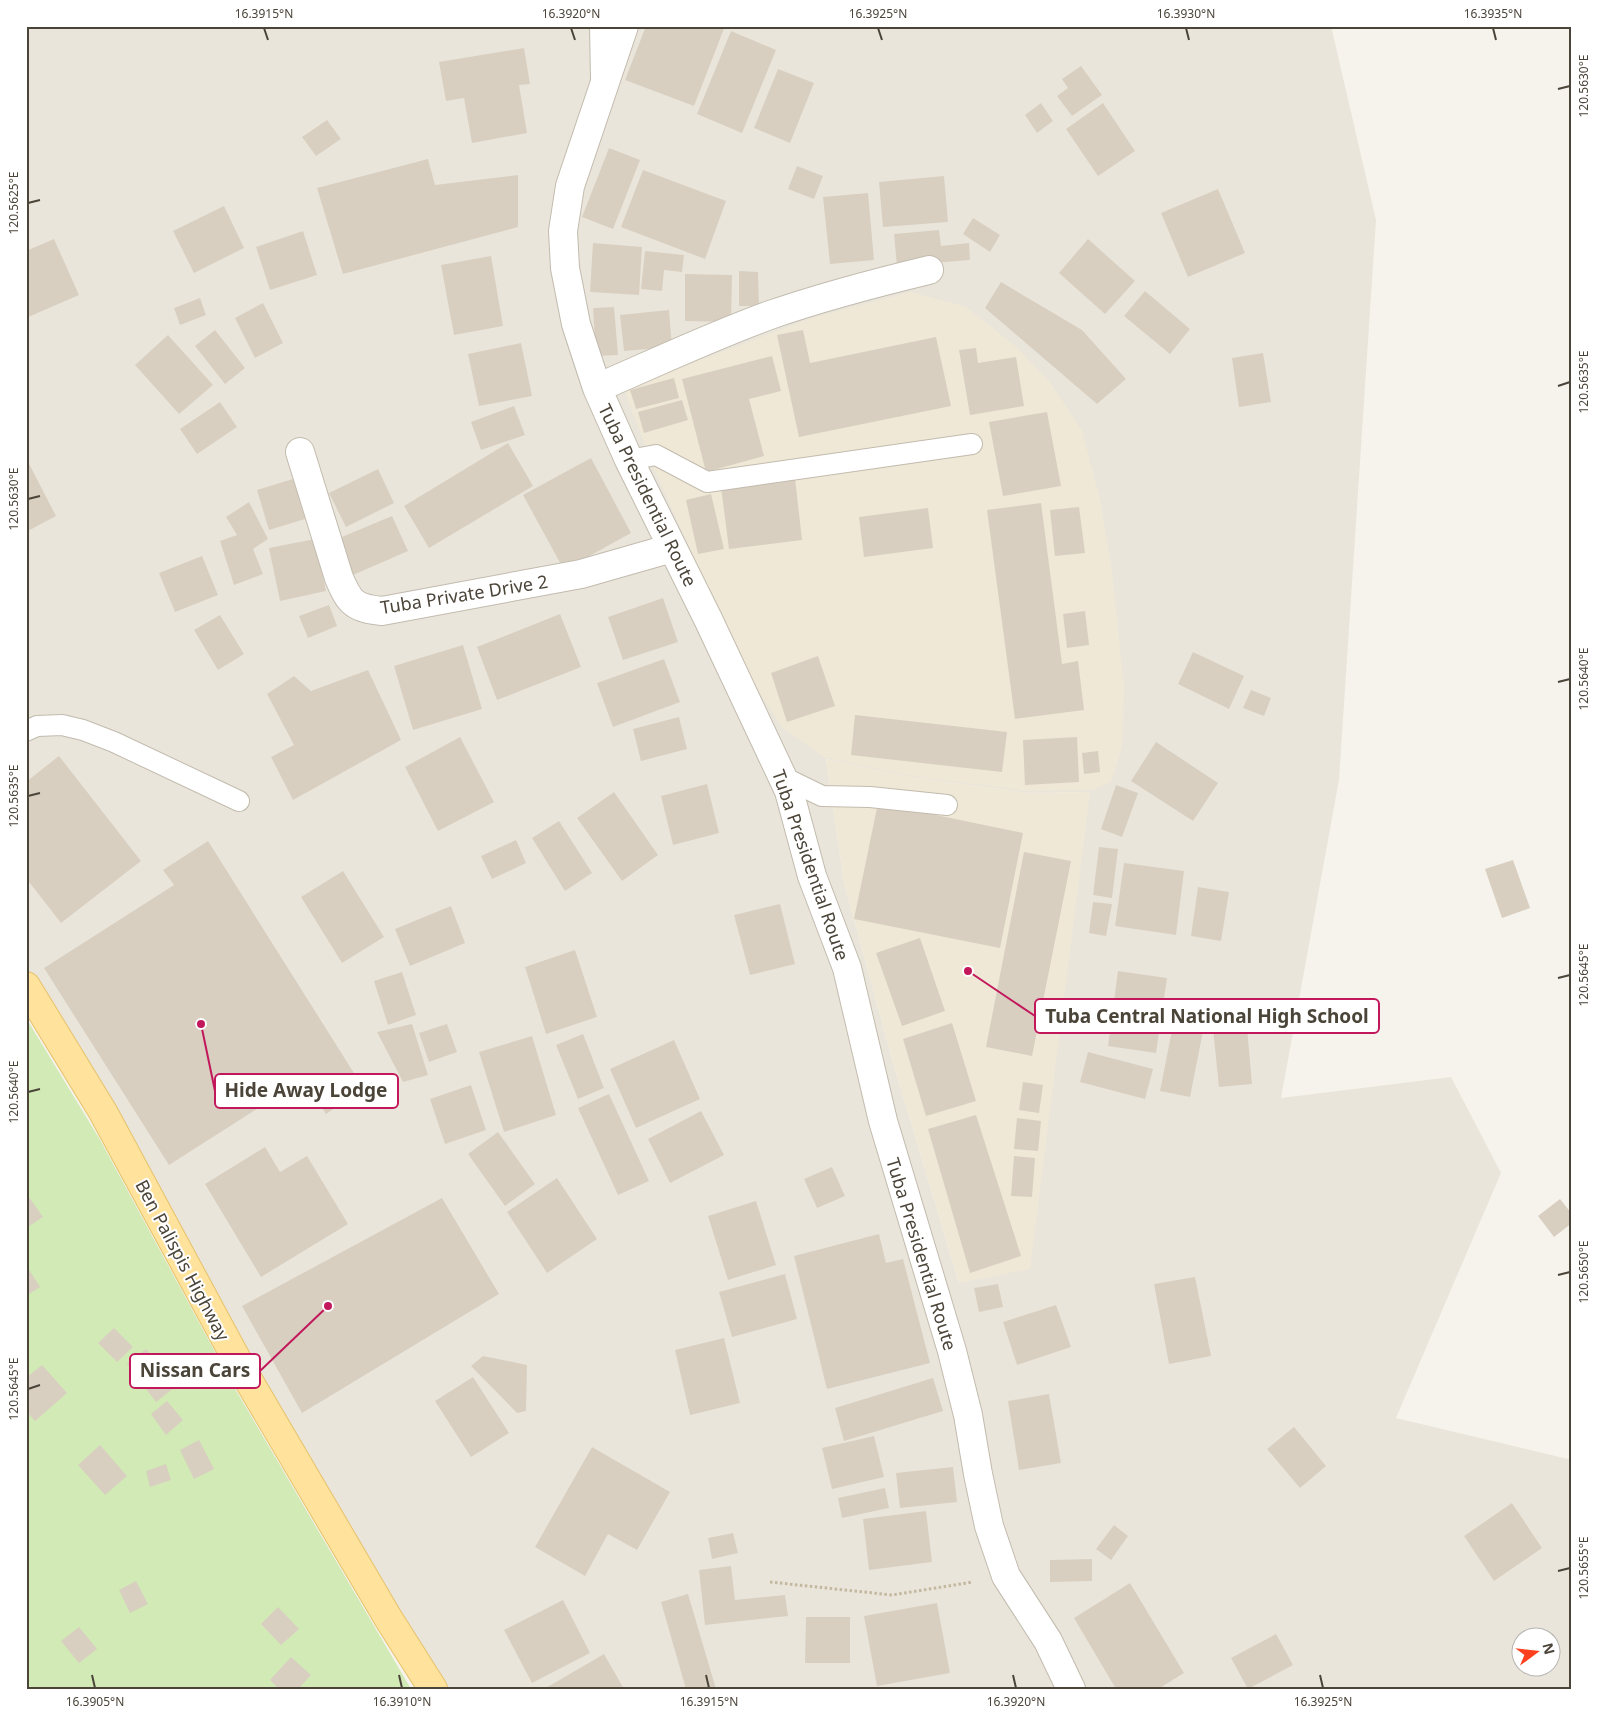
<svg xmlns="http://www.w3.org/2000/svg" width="1598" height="1715" viewBox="0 0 1598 1715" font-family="'Noto Sans',sans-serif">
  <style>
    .residential { fill: #eae5da; fill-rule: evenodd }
    .education { fill: #efe8d6 }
    .green { fill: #d2eab5 }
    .building { fill: #d8cfc1 }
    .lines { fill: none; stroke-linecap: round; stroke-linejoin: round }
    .service-casing { stroke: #c2bbae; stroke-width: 22 }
    .minor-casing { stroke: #c2bbae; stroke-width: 30 }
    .primary-casing { stroke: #e6c16a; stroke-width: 30 }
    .path { stroke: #c4b79f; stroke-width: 3; stroke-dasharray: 2.5 2.5; stroke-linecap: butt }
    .service { stroke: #fff; stroke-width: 20 }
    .minor { stroke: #fff; stroke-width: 28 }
    .primary { stroke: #ffe39c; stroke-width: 28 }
    .ticks { fill: none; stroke: #4b4439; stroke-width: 2 }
    .labels { text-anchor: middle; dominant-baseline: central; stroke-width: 4; stroke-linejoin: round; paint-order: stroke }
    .street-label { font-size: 18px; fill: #4b4439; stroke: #fff }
    .leader { fill: none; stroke: #c2185b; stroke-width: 2 }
    .callout-dot { fill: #c2185b; stroke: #fff; stroke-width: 2 }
    .callout { fill: #fff; stroke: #c2185b; stroke-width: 2 }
    .callout-label { font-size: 19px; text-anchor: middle; font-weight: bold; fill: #4b4439 }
    .neatline { fill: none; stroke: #4b4439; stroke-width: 2 }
    .ticks-label { font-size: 12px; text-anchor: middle; fill: #4b4439 }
  </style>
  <rect width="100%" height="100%" fill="#f6f3ec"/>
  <!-- residential -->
  <path class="residential" d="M26,26H1331L1376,220L1339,780L1281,1098L1451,1077L1501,1173L1396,1418L1572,1460V1689H433L26,986ZM826,759L905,776L1028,793L1090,792L959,1283L892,1059L844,883ZM1520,1638H1550V1668H1520Z"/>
  <!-- education -->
  <path class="education" d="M911,292L966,307L1015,346L1049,381L1082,431L1100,500L1112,572L1124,687L1122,747L1111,782L1091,790L1028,791L905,775L824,757L782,727L751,678L709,591L652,464L624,389L812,318Z
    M826,759L905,776L1028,793L1090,792L1030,1269L959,1283L892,1059L844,883Z"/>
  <!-- green -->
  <path class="green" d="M26,1018L99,1138L234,1387L411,1689H26Z"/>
  <!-- building -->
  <path class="building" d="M437,26H460V28L437,29Z
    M646,26H725L694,106L625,80Z
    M731,31L776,50L742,133L697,114Z
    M524,48L530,84L519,85L527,133L472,143L464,98L446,101L439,62Z
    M1081,66L1102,95L1072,116L1057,96L1068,88L1062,79Z
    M778,69L814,83L790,143L754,128Z
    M1041,103L1053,121L1037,133L1025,115Z
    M1103,103L1135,151L1098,176L1066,129Z
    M327,120L341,139L316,156L302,137Z
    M609,148L640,160L613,229L582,217Z
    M428,159L435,185L518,175V227L343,274L317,188Z
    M797,166L823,176L814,199L788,189Z
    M643,170L726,201L705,259L621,227Z
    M944,176L948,222L883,227L879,182Z
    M1218,189L1245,253L1188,277L1161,213Z
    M868,193L874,260L830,264L823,197Z
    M224,206L244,248L194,273L173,231Z
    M973,218L1000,235L990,252L963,234Z
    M939,230L941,246L969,243L970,260L897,266L894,234Z
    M303,231L317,275L270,290L256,247Z
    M54,239L79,295L26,318V251Z
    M1088,239L1135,281L1105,314L1059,273Z
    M593,243L642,247L639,295L590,292Z
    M645,251L684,255L682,272L664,270L662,291L641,289Z
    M491,256L503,326L454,335L441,265Z
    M739,271L758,272L759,306H739Z
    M685,274L732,275L731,322L685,321Z
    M1001,282L1082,330L1126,379L1097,404L985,308Z
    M1145,291L1190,329L1170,354L1124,316Z
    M200,298L206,315L180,325L174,308Z
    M263,303L283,343L255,358L235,318Z
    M614,307L618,355L596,356L593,308Z
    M669,310L672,347L624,351L620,315Z
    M215,330L245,368L225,384L195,346Z
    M803,330L810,363L936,337L951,406L799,437L777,335Z
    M168,335L213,385L179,414L135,365Z
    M521,343L532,396L479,406L468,354Z
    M976,348L978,363L1016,357L1024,406L970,415L959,350Z
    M1263,353L1271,402L1239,407L1232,358Z
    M772,356L781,391L749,399L764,456L706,472L682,379Z
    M674,378L679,398L636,409L630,390Z
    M682,400L688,420L644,433L638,412Z
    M220,402L237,427L197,454L180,429Z
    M514,406L525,435L481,450L471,422Z
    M1047,412L1061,486L1003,496L989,422Z
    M508,443L533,486L429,548L404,506Z
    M26,458L56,516L26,532Z
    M591,458L631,533L564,570L523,495Z
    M378,469L394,503L346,527L329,493Z
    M795,478L802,540L729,549L721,487Z
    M293,479L305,519L269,530L257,490Z
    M711,494L724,549L698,554L686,500Z
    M249,502L268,539L253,549L263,574L234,585L220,541L237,535L226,517Z
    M1041,503L1062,664L1078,661L1084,710L1015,719L987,510Z
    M1079,507L1085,553L1055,556L1050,510Z
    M928,508L933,548L864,557L859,517Z
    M392,516L408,551L353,575L337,539Z
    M315,539L326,591L280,601L269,548Z
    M202,556L218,595L175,612L159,573Z
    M663,598L678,642L623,660L608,617Z
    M329,605L337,626L308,638L299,616Z
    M1085,611L1089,645L1067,648L1063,614Z
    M560,614L581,667L497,700L477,647Z
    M220,615L244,654L218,670L194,630Z
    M463,645L482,709L413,730L394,666Z
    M1193,652L1244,676L1229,709L1178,684Z
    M818,656L835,706L787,722L771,673Z
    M664,659L680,702L613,727L597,683Z
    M368,670L401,740L293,800L271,757L294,745L267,694L294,676L311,691Z
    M1251,690L1271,698L1264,716L1243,708Z
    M855,715L1007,732L1002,772L851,755Z
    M679,717L687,749L641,761L633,729Z
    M460,737L494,802L438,831L405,767Z
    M1077,737L1079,782L1025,785L1023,740Z
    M1156,742L1218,783L1193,821L1131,781Z
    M1098,751L1100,772L1084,774L1082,753Z
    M59,756L141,861L61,923L26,878V782Z
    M707,784L719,833L673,845L661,796Z
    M1116,785L1138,793L1122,837L1101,829Z
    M614,792L658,855L622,881L577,818Z
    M878,803L1023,833L1000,948L854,919Z
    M559,821L592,873L565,891L532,838Z
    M516,840L526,863L492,879L481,856Z
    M208,841L364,1089L326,1114L304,1079L169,1165L44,968L174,885L163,870Z
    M1099,847L1118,849L1112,898L1093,895Z
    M1024,852L1071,861L1032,1056L986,1047Z
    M1513,860L1530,908L1502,918L1485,869Z
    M1124,863L1184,871L1176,935L1115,926Z
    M343,871L384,937L342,963L301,897Z
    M1198,887L1229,892L1221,941L1191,936Z
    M1093,902L1112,904L1106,936L1089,933Z
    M780,904L795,964L750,975L734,915Z
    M451,906L465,943L410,966L395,929Z
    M920,938L945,1011L902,1026L876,953Z
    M575,950L597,1017L546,1034L525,967Z
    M1118,971L1167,978L1156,1053L1108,1046Z
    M402,972L416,1015L388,1025L374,981Z
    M1177,1005L1207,1011L1190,1097L1160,1091Z
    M1245,1005L1252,1084L1219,1087L1211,1009Z
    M952,1023L976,1101L926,1116L903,1039Z
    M412,1024L428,1075L403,1082L377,1032Z
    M447,1024L457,1052L429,1062L419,1033Z
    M583,1034L604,1088L578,1099L556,1045Z
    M532,1036L556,1115L504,1132L479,1052Z
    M674,1040L700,1099L636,1128L610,1069Z
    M1088,1052L1153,1069L1145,1099L1080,1082Z
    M1023,1082L1043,1085L1039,1113L1019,1110Z
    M471,1085L486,1130L445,1144L430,1099Z
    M609,1094L649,1181L618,1195L578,1108Z
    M701,1111L724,1155L670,1183L648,1139Z
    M976,1115L1021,1256L970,1273L928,1129Z
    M1017,1118L1041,1121L1038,1151L1014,1149Z
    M498,1132L535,1184L505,1206L468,1154Z
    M265,1147L280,1172L307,1156L348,1224L261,1277L205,1184Z
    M1014,1156L1035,1158L1032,1197L1011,1196Z
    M832,1167L845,1196L817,1208L804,1179Z
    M557,1178L597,1239L547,1273L507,1212Z
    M26,1193L43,1217L26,1228Z
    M442,1198L499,1294L302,1413L242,1306Z
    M1560,1199L1572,1214V1223L1554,1237L1538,1216Z
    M756,1201L776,1265L728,1280L708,1216Z
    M879,1234L886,1263L903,1259L930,1363L827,1389L794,1256Z
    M26,1265L40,1287L26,1296Z
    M785,1274L797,1319L732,1337L719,1292Z
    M1195,1277L1211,1356L1169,1364L1154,1284Z
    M998,1284L1003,1307L979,1312L974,1288Z
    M1056,1305L1071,1347L1017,1365L1003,1322Z
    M114,1328L133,1347L117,1362L98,1343Z
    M724,1338L740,1403L690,1415L675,1350Z
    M146,1349L175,1387L156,1402L127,1364Z
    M483,1356L527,1365L526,1411L517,1413L471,1366Z
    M42,1365L67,1393L35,1421L26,1411V1378Z
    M473,1377L509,1433L471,1457L435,1401Z
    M933,1378L943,1411L844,1441L835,1408Z
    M1049,1394L1061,1463L1019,1470L1008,1401Z
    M167,1401L183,1420L166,1435L151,1414Z
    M1294,1427L1326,1466L1300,1488L1267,1449Z
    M874,1436L884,1477L832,1489L822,1448Z
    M199,1440L214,1469L194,1479L180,1450Z
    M100,1445L127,1476L105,1495L78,1465Z
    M592,1447L670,1492L637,1550L608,1534L585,1576L535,1547Z
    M166,1464L171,1480L150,1487L146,1471Z
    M953,1467L957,1502L900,1508L896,1473Z
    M885,1488L889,1508L842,1518L838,1498Z
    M1512,1503L1542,1548L1494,1581L1464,1536Z
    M926,1511L932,1562L869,1570L863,1519Z
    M1114,1525L1128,1536L1111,1560L1096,1549Z
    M733,1533L738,1553L712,1559L708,1538Z
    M1092,1559V1581L1050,1582V1560Z
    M731,1566L735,1600L785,1595L788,1616L705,1625L699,1570Z
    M136,1581L148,1604L130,1613L119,1590Z
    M1130,1583L1184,1673L1158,1689H1116L1074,1618Z
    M688,1594L716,1689H686L661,1602Z
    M563,1600L590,1653L532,1683L504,1630Z
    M937,1603L950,1673L877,1686L864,1616Z
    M278,1607L299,1629L281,1645L261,1624Z
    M806,1617H850V1663H805Z
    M79,1627L97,1649L79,1663L61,1641Z
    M1276,1634L1293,1665L1248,1689L1231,1658Z
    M604,1654L624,1689H544Z
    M291,1657L311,1675L298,1689H279L270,1680Z"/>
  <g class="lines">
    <!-- service casing -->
    <g class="service-casing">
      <path id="service" d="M600,26L601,79
        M629,460L656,455L707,482L972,444
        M26,731L37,726L62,725L83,730L114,742L239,801
        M783,777L822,796L870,797L947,805"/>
    </g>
    <!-- minor casing -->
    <g class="minor-casing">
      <path id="minor" d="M624,26L570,186L563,231L565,268L576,324L597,388L629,460L708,619L789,791L812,876L847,968L883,1121L952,1351L968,1415L978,1474L989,1526L1006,1576L1048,1641L1071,1689
        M597,388C655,363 712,336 770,315C822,297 875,283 929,270
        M300,452L339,578C350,604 355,608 382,611L581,574L672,548"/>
    </g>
    <!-- primary casing -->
    <g class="primary-casing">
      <path id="primary" d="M26,986L103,1112L243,1371L388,1618L433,1689"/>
    </g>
    <!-- path -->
    <path class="path" d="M770,1582L892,1595L973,1582"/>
    <!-- service -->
    <use href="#service" class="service"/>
    <!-- minor -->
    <use href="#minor" class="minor"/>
    <!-- primary -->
    <use href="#primary" class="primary"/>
  </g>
  <!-- ticks -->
  <path class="ticks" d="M264,28L268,40M571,28L575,40M878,28L882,40M1186,28L1189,40M1493,28L1496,40M1558,89L1570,86M28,203L40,200M1558,386L1570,382M28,499L40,496M1558,682L1570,679M28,796L40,793M1558,978L1570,975M28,1092L40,1089M1558,1275L1570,1272M28,1389L40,1385M1558,1571L1570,1568M92,1675L95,1688M399,1675L402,1688M706,1675L709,1688M1013,1675L1016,1688M1320,1675L1323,1688"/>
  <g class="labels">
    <!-- street labels -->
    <g class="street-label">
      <text transform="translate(648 495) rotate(64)">Tuba Presidential Route</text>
      <text transform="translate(464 594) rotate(-9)">Tuba Private Drive 2</text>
      <text transform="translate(811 865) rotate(71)">Tuba Presidential Route</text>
      <text transform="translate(922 1254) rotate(73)">Tuba Presidential Route</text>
      <text transform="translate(183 1260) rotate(62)">Ben Palispis Highway</text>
    </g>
  </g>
  <!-- callouts -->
  <path class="leader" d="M968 971L1035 1016M201 1024L215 1091M328 1306L260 1371"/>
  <g class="callout-dot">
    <circle cx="968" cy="971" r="5"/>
    <circle cx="201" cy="1024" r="5"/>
    <circle cx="328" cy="1306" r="5"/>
  </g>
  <g class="callout">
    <rect x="1035" y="999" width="344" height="34" rx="5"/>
    <rect x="215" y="1074" width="183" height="34" rx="5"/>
    <rect x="130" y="1354" width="130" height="34" rx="5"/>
  </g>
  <g class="callout-label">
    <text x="1207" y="1023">Tuba Central National High School</text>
    <text x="306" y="1097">Hide Away Lodge</text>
    <text x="195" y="1377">Nissan Cars</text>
  </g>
  <!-- border -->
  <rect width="1598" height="1715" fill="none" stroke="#ffffff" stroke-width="55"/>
  <!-- north arrow -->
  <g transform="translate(1536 1652) rotate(75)"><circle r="24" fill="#ffffff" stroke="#b7b4b0"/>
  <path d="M0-4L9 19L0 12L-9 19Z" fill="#fc3f1d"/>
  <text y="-8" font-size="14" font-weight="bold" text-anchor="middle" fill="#4b4439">N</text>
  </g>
  <rect x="28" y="28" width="1542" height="1660" class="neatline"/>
  <g class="ticks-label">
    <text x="264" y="18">16.3915°N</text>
    <text x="571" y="18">16.3920°N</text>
    <text x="878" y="18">16.3925°N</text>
    <text x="1186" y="18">16.3930°N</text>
    <text x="1493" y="18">16.3935°N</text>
    <text transform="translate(1584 86) rotate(-90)" y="4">120.5630°E</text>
    <text transform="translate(14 203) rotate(-90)" y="4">120.5625°E</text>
    <text transform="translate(1584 382) rotate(-90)" y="4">120.5635°E</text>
    <text transform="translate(14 499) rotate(-90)" y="4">120.5630°E</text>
    <text transform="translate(1584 679) rotate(-90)" y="4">120.5640°E</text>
    <text transform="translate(14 796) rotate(-90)" y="4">120.5635°E</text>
    <text transform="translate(1584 975) rotate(-90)" y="4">120.5645°E</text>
    <text transform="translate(14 1092) rotate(-90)" y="4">120.5640°E</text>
    <text transform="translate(1584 1272) rotate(-90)" y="4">120.5650°E</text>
    <text transform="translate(14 1389) rotate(-90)" y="4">120.5645°E</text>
    <text transform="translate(1584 1568) rotate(-90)" y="4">120.5655°E</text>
    <text x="95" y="1706">16.3905°N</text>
    <text x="402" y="1706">16.3910°N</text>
    <text x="709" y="1706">16.3915°N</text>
    <text x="1016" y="1706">16.3920°N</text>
    <text x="1323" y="1706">16.3925°N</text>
  </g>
</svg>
